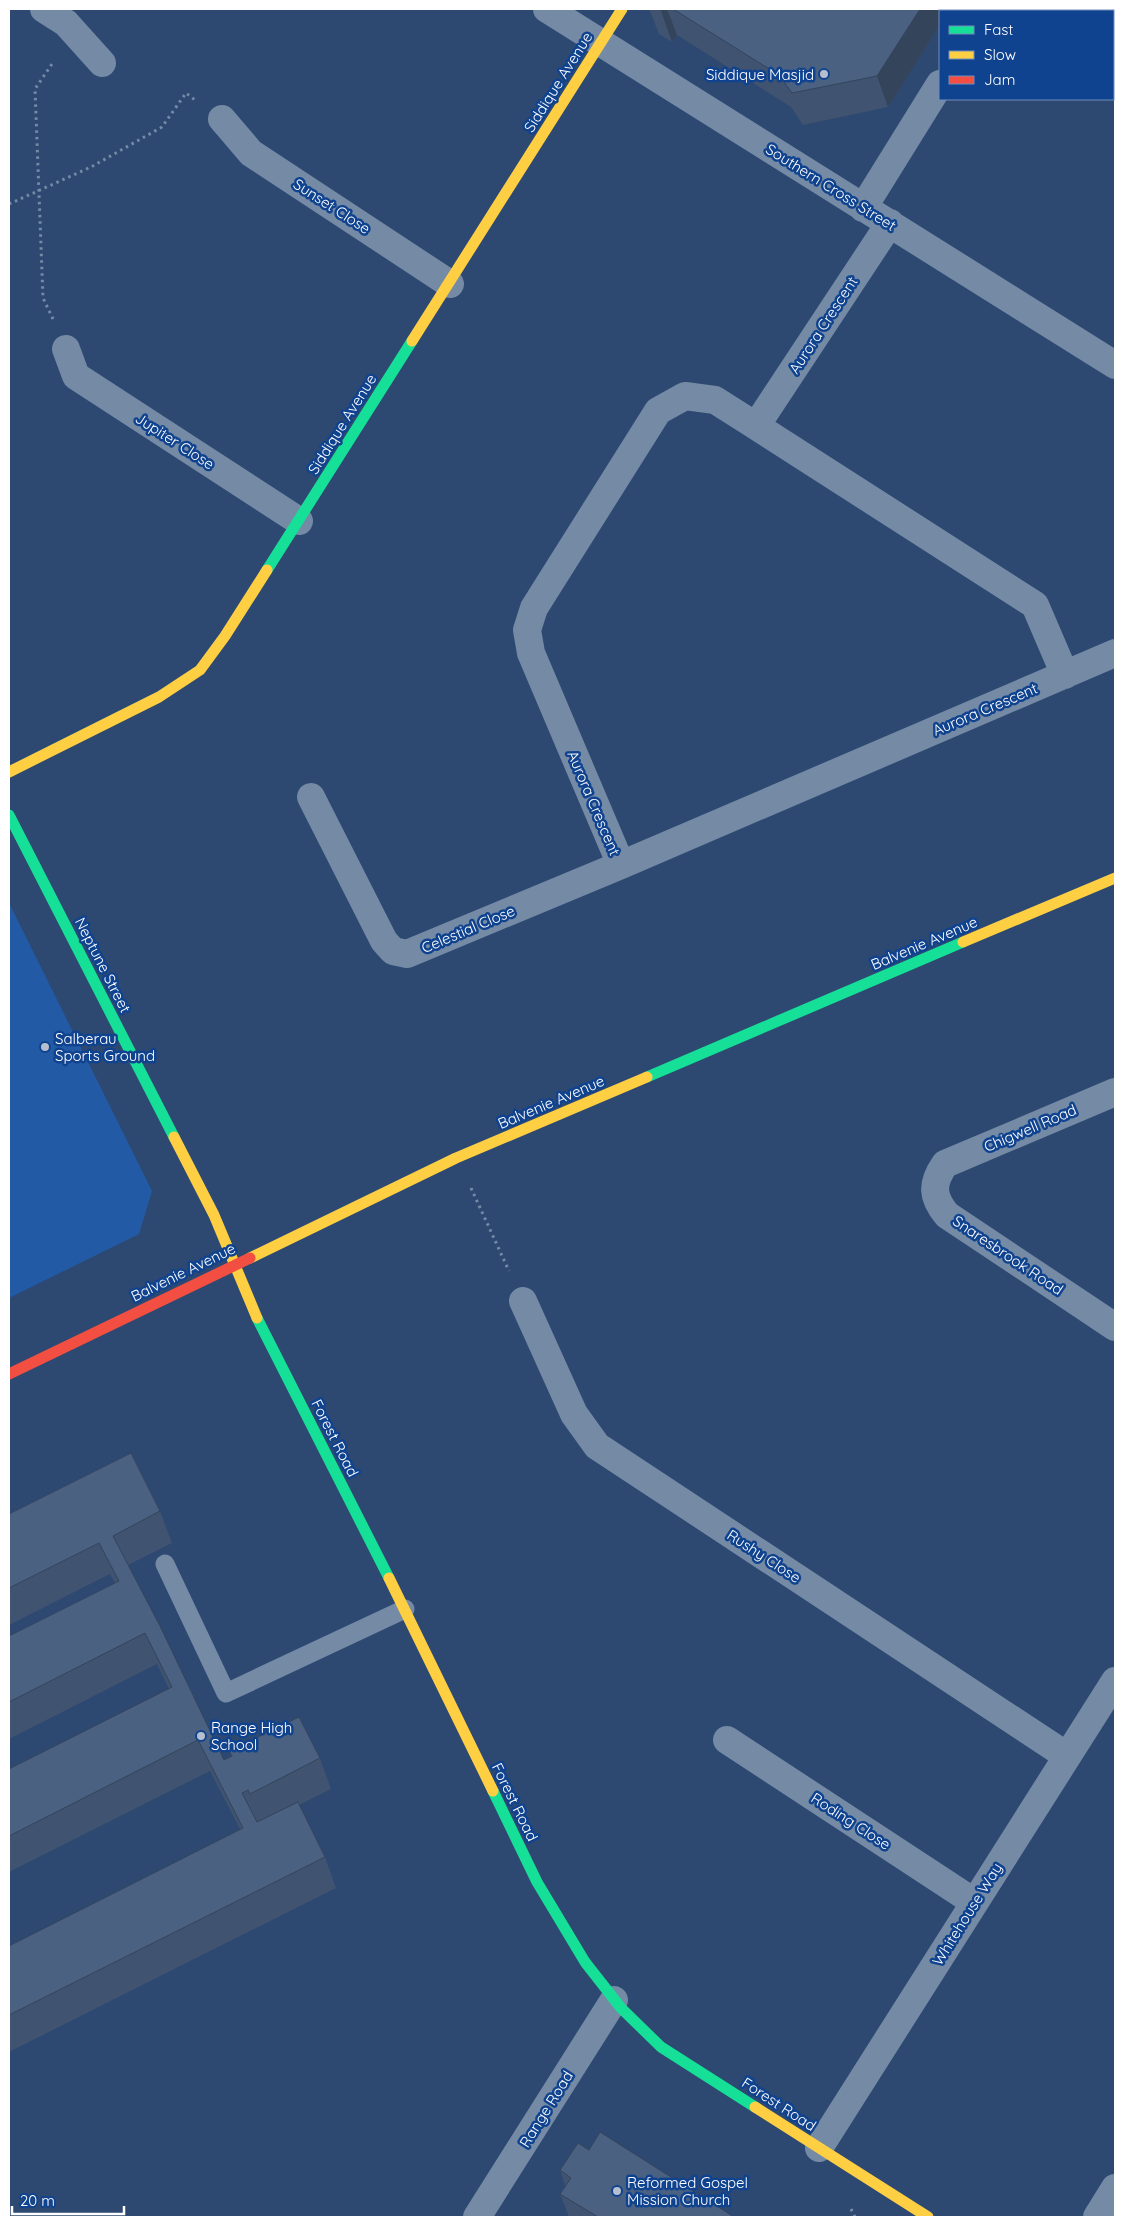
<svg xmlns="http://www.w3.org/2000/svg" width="1124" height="2226" viewBox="0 0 1124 2226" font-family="Quicksand,sans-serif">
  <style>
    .green { fill: #235aa6 }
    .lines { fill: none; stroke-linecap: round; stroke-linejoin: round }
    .path { stroke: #748aa5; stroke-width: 3; stroke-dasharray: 2.5 4; stroke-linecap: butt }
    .lane { stroke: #748aa5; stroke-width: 19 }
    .street { stroke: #748aa5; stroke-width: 28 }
    .fast { stroke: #16e098; stroke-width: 11 }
    .slow { stroke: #ffcf43; stroke-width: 11 }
    .jam { stroke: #f24e42; stroke-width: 11 }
    .wall { fill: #405370 }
    .shaded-wall { fill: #34445b }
    .building { fill: #4b6182; stroke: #34445b }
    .poi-dot { fill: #b6bfce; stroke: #10438f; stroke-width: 2 }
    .labels { text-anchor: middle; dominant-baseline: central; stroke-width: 5; stroke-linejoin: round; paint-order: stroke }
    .poi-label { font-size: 15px; fill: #fff; stroke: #10438f; text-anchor: start }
    .street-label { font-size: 15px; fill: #fff; stroke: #10438f }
  </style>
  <rect width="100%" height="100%" fill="#2d4972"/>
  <!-- green -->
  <path class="green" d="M9,903L152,1191L139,1234L9,1298Z"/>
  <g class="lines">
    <!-- path -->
    <path class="path" d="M9,204L91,167L162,127L186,93L195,100
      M53,319L43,298L35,89L54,61
      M471,1188L509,1271
      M851,2209L855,2217"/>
    <!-- lane -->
    <path class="lane" d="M165,1564L226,1693L405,1609"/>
    <!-- street -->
    <path class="street" d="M44,9L66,23L102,63
      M547,9L1115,365
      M986,11L987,9
      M222,119L251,153L450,284
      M863,208L940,84
      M890,223L756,426L1035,605L1065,675
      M66,349L76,376L299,521
      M311,797L384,941L393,951L407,954L621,865L1115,653
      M621,865L531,653L527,630L534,608L658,411L685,396L715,400L756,426
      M1115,1092L945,1164C931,1184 932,1197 947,1215L1115,1327
      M523,1301L574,1414L597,1446L1067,1756
      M727,1740L974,1902
      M819,2148L1115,1681
      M477,2217L614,2000
      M1097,2217L1115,2188"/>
    <!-- fast -->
    <path class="fast" d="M267,570L412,341
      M9,815L174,1137
      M647,1077L963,942
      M257,1318L389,1578
      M493,1791L537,1882L585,1962L621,2008L661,2047L755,2107"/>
    <!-- slow -->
    <path class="slow" d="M412,341L622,9
      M9,772L159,697L200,670L225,636L267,570
      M963,942L1115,878
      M174,1137L214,1215L257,1318
      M250,1258L456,1158L647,1077
      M389,1578L493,1791
      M755,2107L928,2217"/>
    <!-- jam -->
    <path class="jam" d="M9,1374L250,1258"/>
  </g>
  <!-- wall -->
  <path class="wall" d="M649,9H939L940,12V25L888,107L803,125L791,107L677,35L672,42L659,34Z
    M160,1511L172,1543L128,1565L224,1760L231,1757L229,1751L320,1758L331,1789L299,1805L325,1857L336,1888L9,2052V1946L240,1829L210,1771L9,1872V1769L169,1689L157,1664L9,1739V1636L115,1583L110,1574L9,1625V1514Z
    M589,2150L734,2217H569L560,2194L565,2186L560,2170Z"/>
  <!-- shaded-wall -->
  <path class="shaded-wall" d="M662,9H667L677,35L672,42L661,11Z
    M920,9H939L940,12V25L888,107L877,76Z"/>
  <!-- building -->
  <path class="building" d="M673,9H920L877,76L792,93L779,75Z
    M131,1453L160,1511L113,1536L160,1626L224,1760L232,1756L229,1751L299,1717L320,1758L250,1794L248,1790L242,1793L257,1822L298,1802L325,1857L9,2015V1946L243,1828L198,1740L9,1836V1769L172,1687L145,1633L9,1702V1636L119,1581L99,1543L9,1588V1514Z
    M600,2132L734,2217H598L560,2194L571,2178L560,2170L578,2143L589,2150Z"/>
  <!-- markers -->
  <g class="poi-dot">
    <circle cx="824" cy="74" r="5"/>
    <circle cx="45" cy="1047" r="5"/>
    <circle cx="201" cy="1736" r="5"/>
    <circle cx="617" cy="2191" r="5"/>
  </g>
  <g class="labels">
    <!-- poi labels -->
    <g class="poi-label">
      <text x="814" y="74" text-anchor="end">Siddique Masjid</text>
      <text x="55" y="1038">Salberau<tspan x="55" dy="17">Sports Ground</tspan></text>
      <text x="211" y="1727">Range High<tspan x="211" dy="17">School</tspan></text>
      <text x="627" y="2182">Reformed Gospel<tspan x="627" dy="17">Mission Church</tspan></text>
    </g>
    <!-- street labels -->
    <g class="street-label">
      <text transform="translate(558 82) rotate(-58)">Siddique Avenue</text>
      <text transform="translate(831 187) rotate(32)">Southern Cross Street</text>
      <text transform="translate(332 206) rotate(33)">Sunset Close</text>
      <text transform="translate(823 325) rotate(-57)">Aurora Crescent</text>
      <text transform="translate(342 424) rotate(-58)">Siddique Avenue</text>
      <text transform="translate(175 441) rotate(33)">Jupiter Close</text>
      <text transform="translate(985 709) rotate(-23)">Aurora Crescent</text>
      <text transform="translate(594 803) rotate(67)">Aurora Crescent</text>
      <text transform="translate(468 929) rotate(-23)">Celestial Close</text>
      <text transform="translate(924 943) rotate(-23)">Balvenie Avenue</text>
      <text transform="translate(103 965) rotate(63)">Neptune Street</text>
      <text transform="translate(551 1102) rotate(-23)">Balvenie Avenue</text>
      <text transform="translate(1030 1128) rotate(-23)">Chigwell Road</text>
      <text transform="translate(1008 1255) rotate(34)">Snaresbrook Road</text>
      <text transform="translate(183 1272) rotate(-26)">Balvenie Avenue</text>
      <text transform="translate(335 1438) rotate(63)">Forest Road</text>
      <text transform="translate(764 1556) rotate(33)">Rushy Close</text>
      <text transform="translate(515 1802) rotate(64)">Forest Road</text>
      <text transform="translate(851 1821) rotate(33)">Roding Close</text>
      <text transform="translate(967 1914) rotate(-58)">Whitehouse Way</text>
      <text transform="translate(779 2104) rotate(33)">Forest Road</text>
      <text transform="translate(546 2109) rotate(-58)">Range Road</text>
    </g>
  </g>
  <!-- border -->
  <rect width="1124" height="2226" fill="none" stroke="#ffffff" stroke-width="20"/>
  <!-- legend -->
  <rect x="939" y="10" width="175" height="90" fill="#10438f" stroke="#708ebc"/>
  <rect x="949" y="26" width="25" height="8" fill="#16e098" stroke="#708ebc"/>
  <text x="984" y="35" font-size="15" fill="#ffffff">Fast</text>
  <rect x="949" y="51" width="25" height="8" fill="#ffcf43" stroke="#708ebc"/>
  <text x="984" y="60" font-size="15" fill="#ffffff">Slow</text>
  <rect x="949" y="76" width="25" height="8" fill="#f24e42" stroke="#708ebc"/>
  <text x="984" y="85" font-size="15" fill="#ffffff">Jam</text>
  <!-- scale -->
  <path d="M12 2206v8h112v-8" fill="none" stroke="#ffffff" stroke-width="2.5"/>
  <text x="20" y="2206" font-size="15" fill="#ffffff" stroke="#10438f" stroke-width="4" paint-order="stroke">20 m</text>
</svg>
